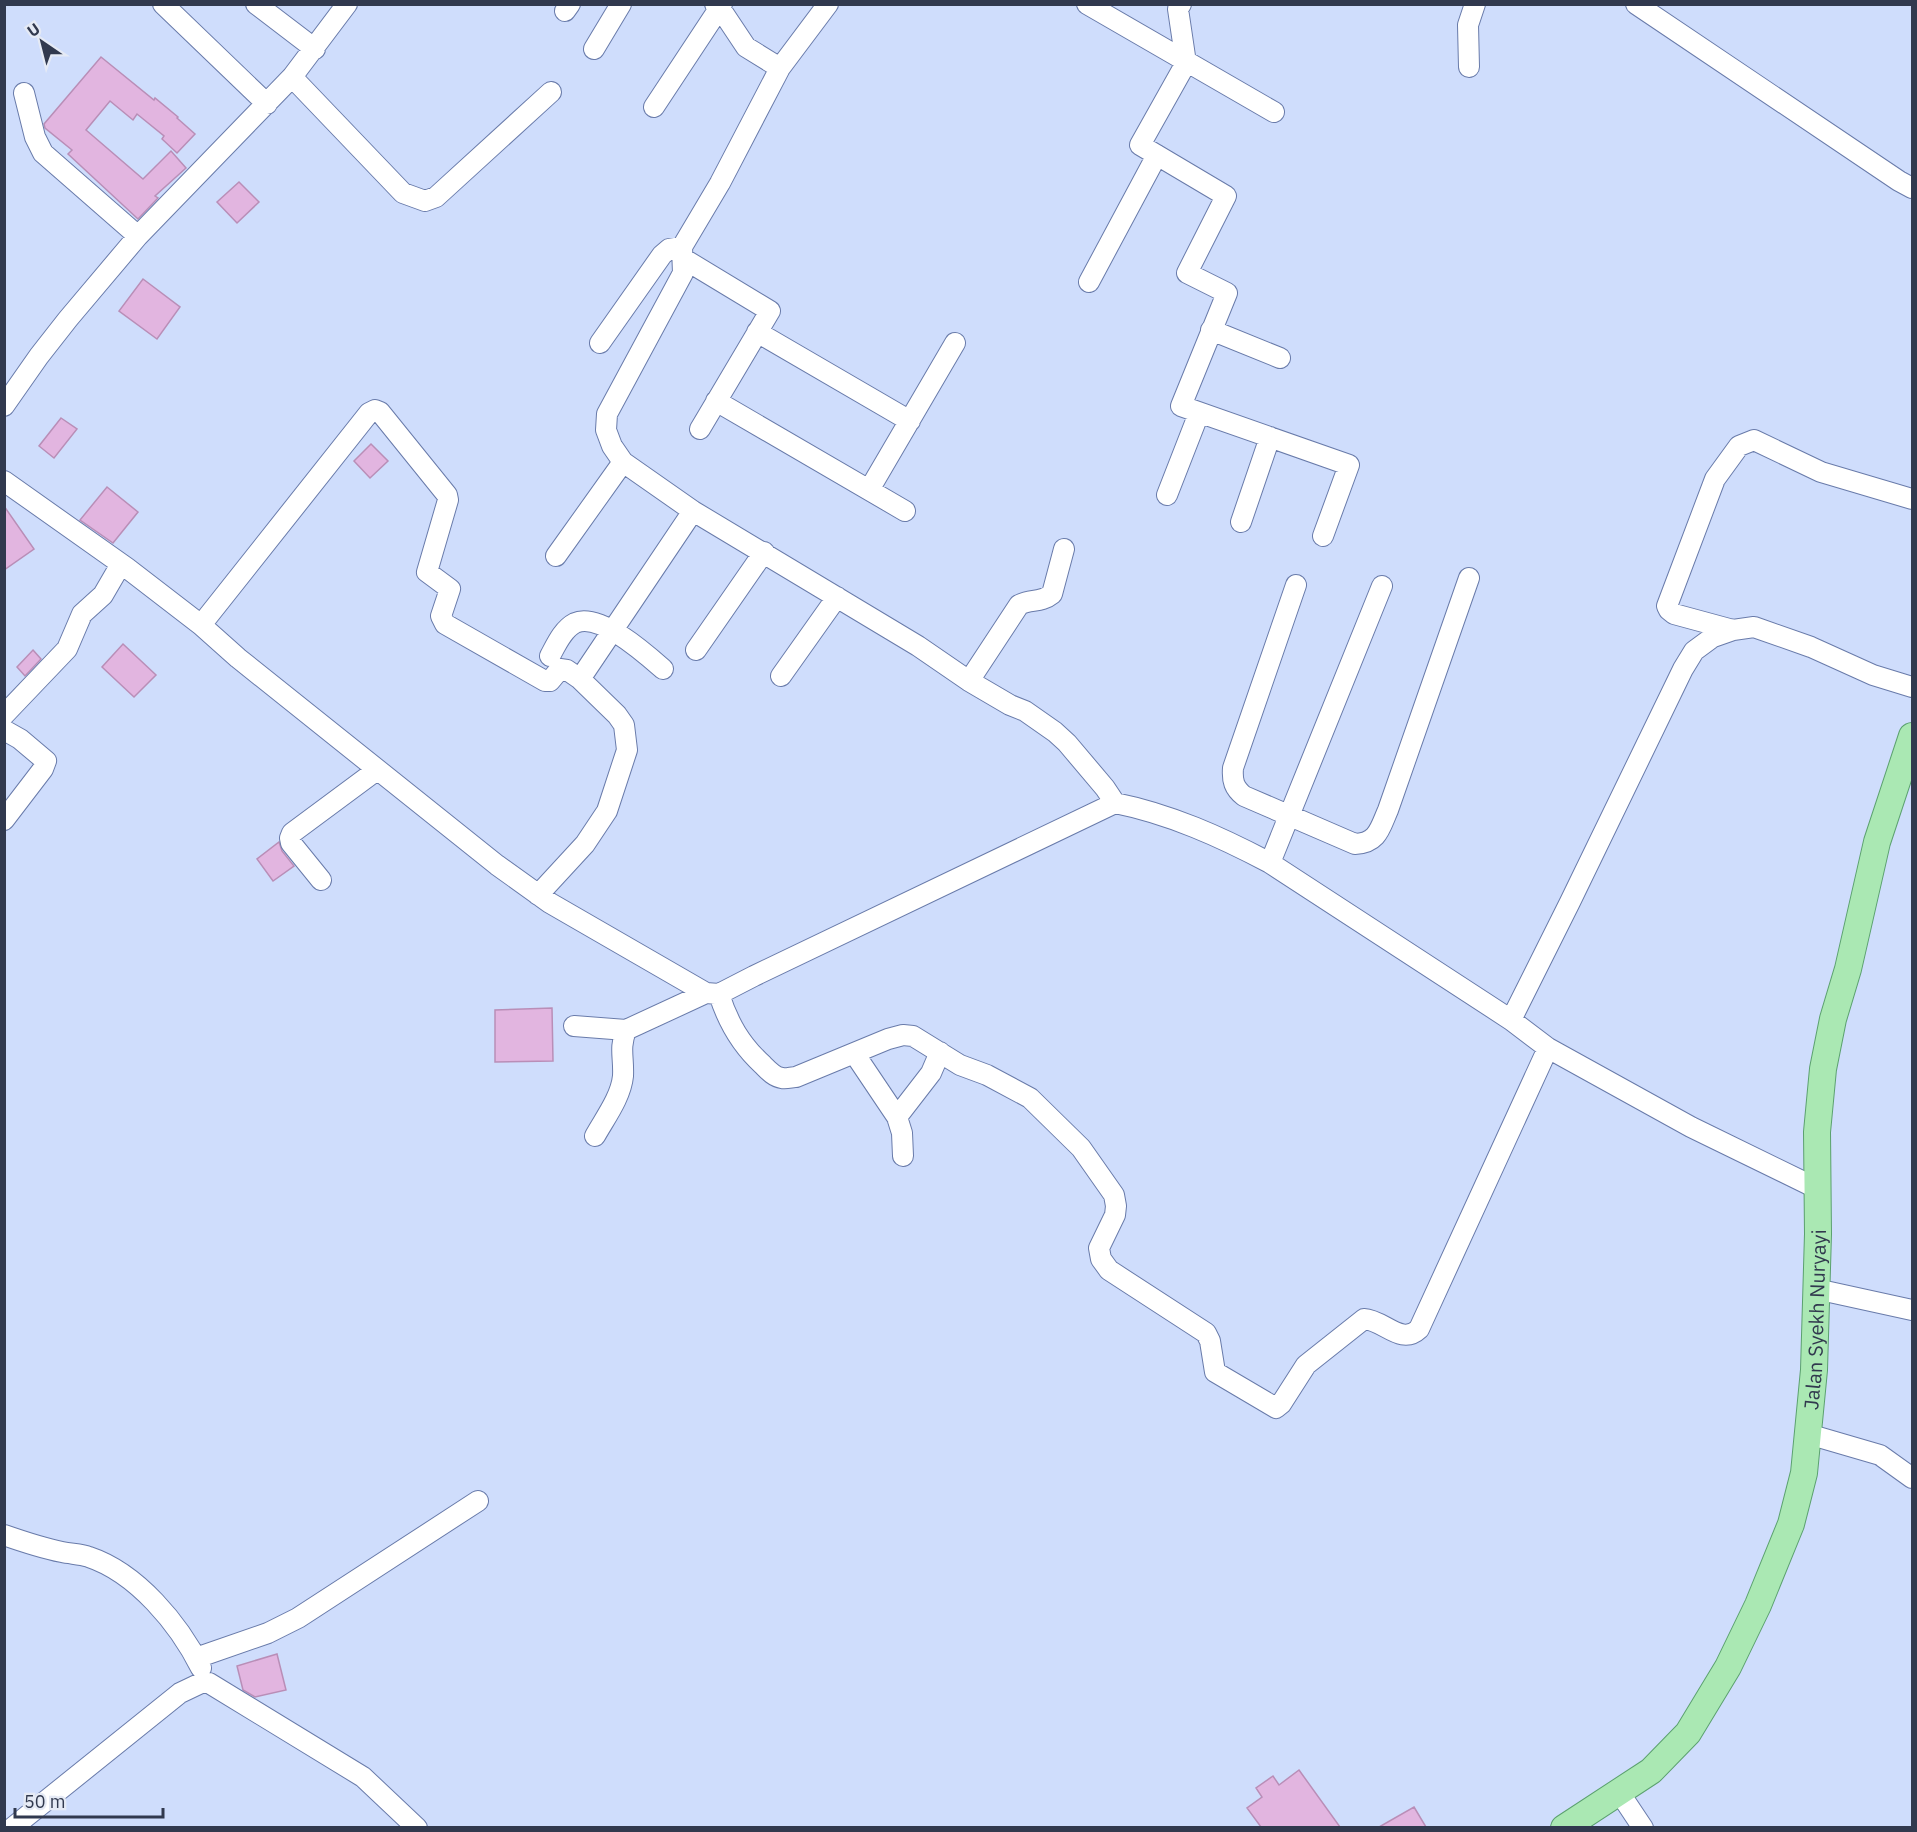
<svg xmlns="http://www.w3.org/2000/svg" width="1917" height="1832" viewBox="0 0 1917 1832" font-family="'IBM Plex Sans',sans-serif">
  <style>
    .building { fill: #e2b5e0; stroke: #b98eb7; stroke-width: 1.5 }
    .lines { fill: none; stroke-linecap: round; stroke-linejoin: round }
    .minor-casing { stroke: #697baa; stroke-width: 22 }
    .major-casing { stroke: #5ba16f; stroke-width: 28 }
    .minor { stroke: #fff; stroke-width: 20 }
    .major { stroke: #aae8b3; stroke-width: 26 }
    .labels { text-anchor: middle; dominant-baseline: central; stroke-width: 4.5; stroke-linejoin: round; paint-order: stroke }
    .street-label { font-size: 20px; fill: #31394e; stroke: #e5eaf5 }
  </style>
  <rect width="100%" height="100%" fill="#cfddfc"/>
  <!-- building -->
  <path class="building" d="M101,57L154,100L155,98L178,117L177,118L195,134L177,153L162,139L164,136L137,114L133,120L110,101L86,130L143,179L171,151L186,168L155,196L158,198L138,219L68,154L72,150L45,128L44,124Z
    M239,182L259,202L237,223L217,202Z
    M143,279L180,307L157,339L119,311Z
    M61,418L77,429L54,458L39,446Z
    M371,444L388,461L370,478L354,461Z
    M107,487L138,512L113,543L80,520Z
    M4,506L34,549L4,570Z
    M123,644L156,675L134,697L102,667Z
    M33,650L41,659L25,676L17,667Z
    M279,842L282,851L294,866L273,881L257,859Z
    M552,1008L553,1061L495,1062V1010Z
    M277,1654L286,1690L255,1697L243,1690L237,1666Z
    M1299,1770L1340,1827H1261L1247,1808L1262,1797L1256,1788L1273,1776L1279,1785Z
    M1414,1807L1426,1827H1379Z"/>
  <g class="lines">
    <!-- minor casing -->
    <g class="minor-casing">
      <path id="minor" d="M163,4L267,104
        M256,4L315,49
        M715,4L720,8L746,47L780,68L720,183L682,247L683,273L607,414L606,430L612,446L623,462L693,511L918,646L969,681L1010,705L1025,711L1055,732L1067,743L1105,788L1115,803
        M1087,4L1274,112
        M1181,4L1178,9L1186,63L1140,145L1226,196L1187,273L1227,293L1181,406L1349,465L1323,536
        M1636,4L1899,181L1912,188
        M565,11L570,4
        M594,49L621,4
        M1469,67L1468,25L1475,4
        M780,68L828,4
        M292,77L403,193L425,201L436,197L551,92
        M24,93L35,137L43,153L138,236
        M654,107L722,4
        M684,259L770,311L700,429
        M1089,282L1157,155
        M1211,330L1280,358
        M757,332L910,421
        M600,343L662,255L669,249L682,247
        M716,401L905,511
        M4,406L39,356L68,319L138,236L292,77L347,4
        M4,481L127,568L201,625L238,658L497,865L550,903L706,993L719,994L754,976L1115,803C1170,814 1221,837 1270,863L1511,1020L1548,1048L1691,1127L1816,1188
        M869,490L955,343
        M1167,495L1199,413
        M1241,522L1270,437
        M556,556L623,462
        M1296,585L1233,768C1232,781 1234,788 1244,796L1355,844C1378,843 1380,828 1388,810L1469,578
        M201,625L369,413L375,410L380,412L447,495L448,500L427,572L450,589L441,616L445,624L545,681H550L560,669L567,670L580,679L617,715L624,725L627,750L607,811L585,844L538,895
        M1733,630L1674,614L1669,610L1667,606L1715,479L1739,446L1754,440L1821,472L1912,499
        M696,650L764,552
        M550,656C556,645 563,629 575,623C599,612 646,654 663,669
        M781,676L837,597
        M580,679L693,511
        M969,681L1019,605C1030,599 1041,603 1052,594L1064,549
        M4,715L67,649L82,614L103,595L121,564
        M4,730L20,739L46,761L43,769L4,820
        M1270,863L1382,586
        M321,880L291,843L290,838L292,833L377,770
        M719,994C728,1023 741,1045 763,1065C768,1070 774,1077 782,1078C786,1079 792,1077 796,1077L888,1039L903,1035L913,1036L960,1065L987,1075L1030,1098L1081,1148L1114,1195L1116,1206L1115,1215L1099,1248L1101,1259L1109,1270L1206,1333L1210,1341L1215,1372L1276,1408L1281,1404L1306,1365L1364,1319C1384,1320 1401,1346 1419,1329L1548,1048
        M1511,1020L1570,902L1683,669L1694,651L1713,637L1733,630L1754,627L1811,647L1873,675L1912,687
        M574,1026L626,1030
        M854,1053L897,1117L902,1133L903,1156
        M897,1117L931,1073L940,1052
        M595,1136C605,1118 621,1097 623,1076C624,1057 619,1049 626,1030L706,993
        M1816,1289L1912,1310
        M1808,1434L1880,1455L1912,1478
        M4,1535C24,1542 42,1548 62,1552C71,1554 81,1554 89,1557C137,1573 179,1624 201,1668
        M196,1658L268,1633L298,1618L478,1501
        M1619,1792L1643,1828
        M12,1828L180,1693L201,1683H209L363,1777L417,1828"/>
    </g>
    <!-- major casing -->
    <g class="major-casing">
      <g id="major">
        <path id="s1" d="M1564,1828L1651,1771L1688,1733L1728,1667L1758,1605L1791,1524L1804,1473L1814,1370L1818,1234L1817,1132L1823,1069L1833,1019L1848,969L1877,842L1912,736"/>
      </g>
    </g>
    <!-- minor -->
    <use href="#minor" class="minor"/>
    <!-- major -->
    <use href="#major" class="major"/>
  </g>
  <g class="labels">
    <!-- street labels -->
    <g class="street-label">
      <text stroke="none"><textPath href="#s1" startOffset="597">Jalan Syekh Nuryayi</textPath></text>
    </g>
  </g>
  <!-- border -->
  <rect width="1917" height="1832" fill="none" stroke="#31394e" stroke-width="12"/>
  <!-- north arrow -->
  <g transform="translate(42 42) rotate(325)" stroke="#e5eaf5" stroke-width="4.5" paint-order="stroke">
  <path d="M0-4.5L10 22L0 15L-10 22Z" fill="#31394e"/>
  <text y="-9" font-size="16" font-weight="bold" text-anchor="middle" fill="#31394e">U</text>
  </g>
  <!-- scale -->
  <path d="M15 1808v9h148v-9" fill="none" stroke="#31394e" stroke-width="3"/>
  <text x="24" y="1808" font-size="18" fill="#31394e" stroke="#e5eaf5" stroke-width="4.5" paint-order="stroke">50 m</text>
</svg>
